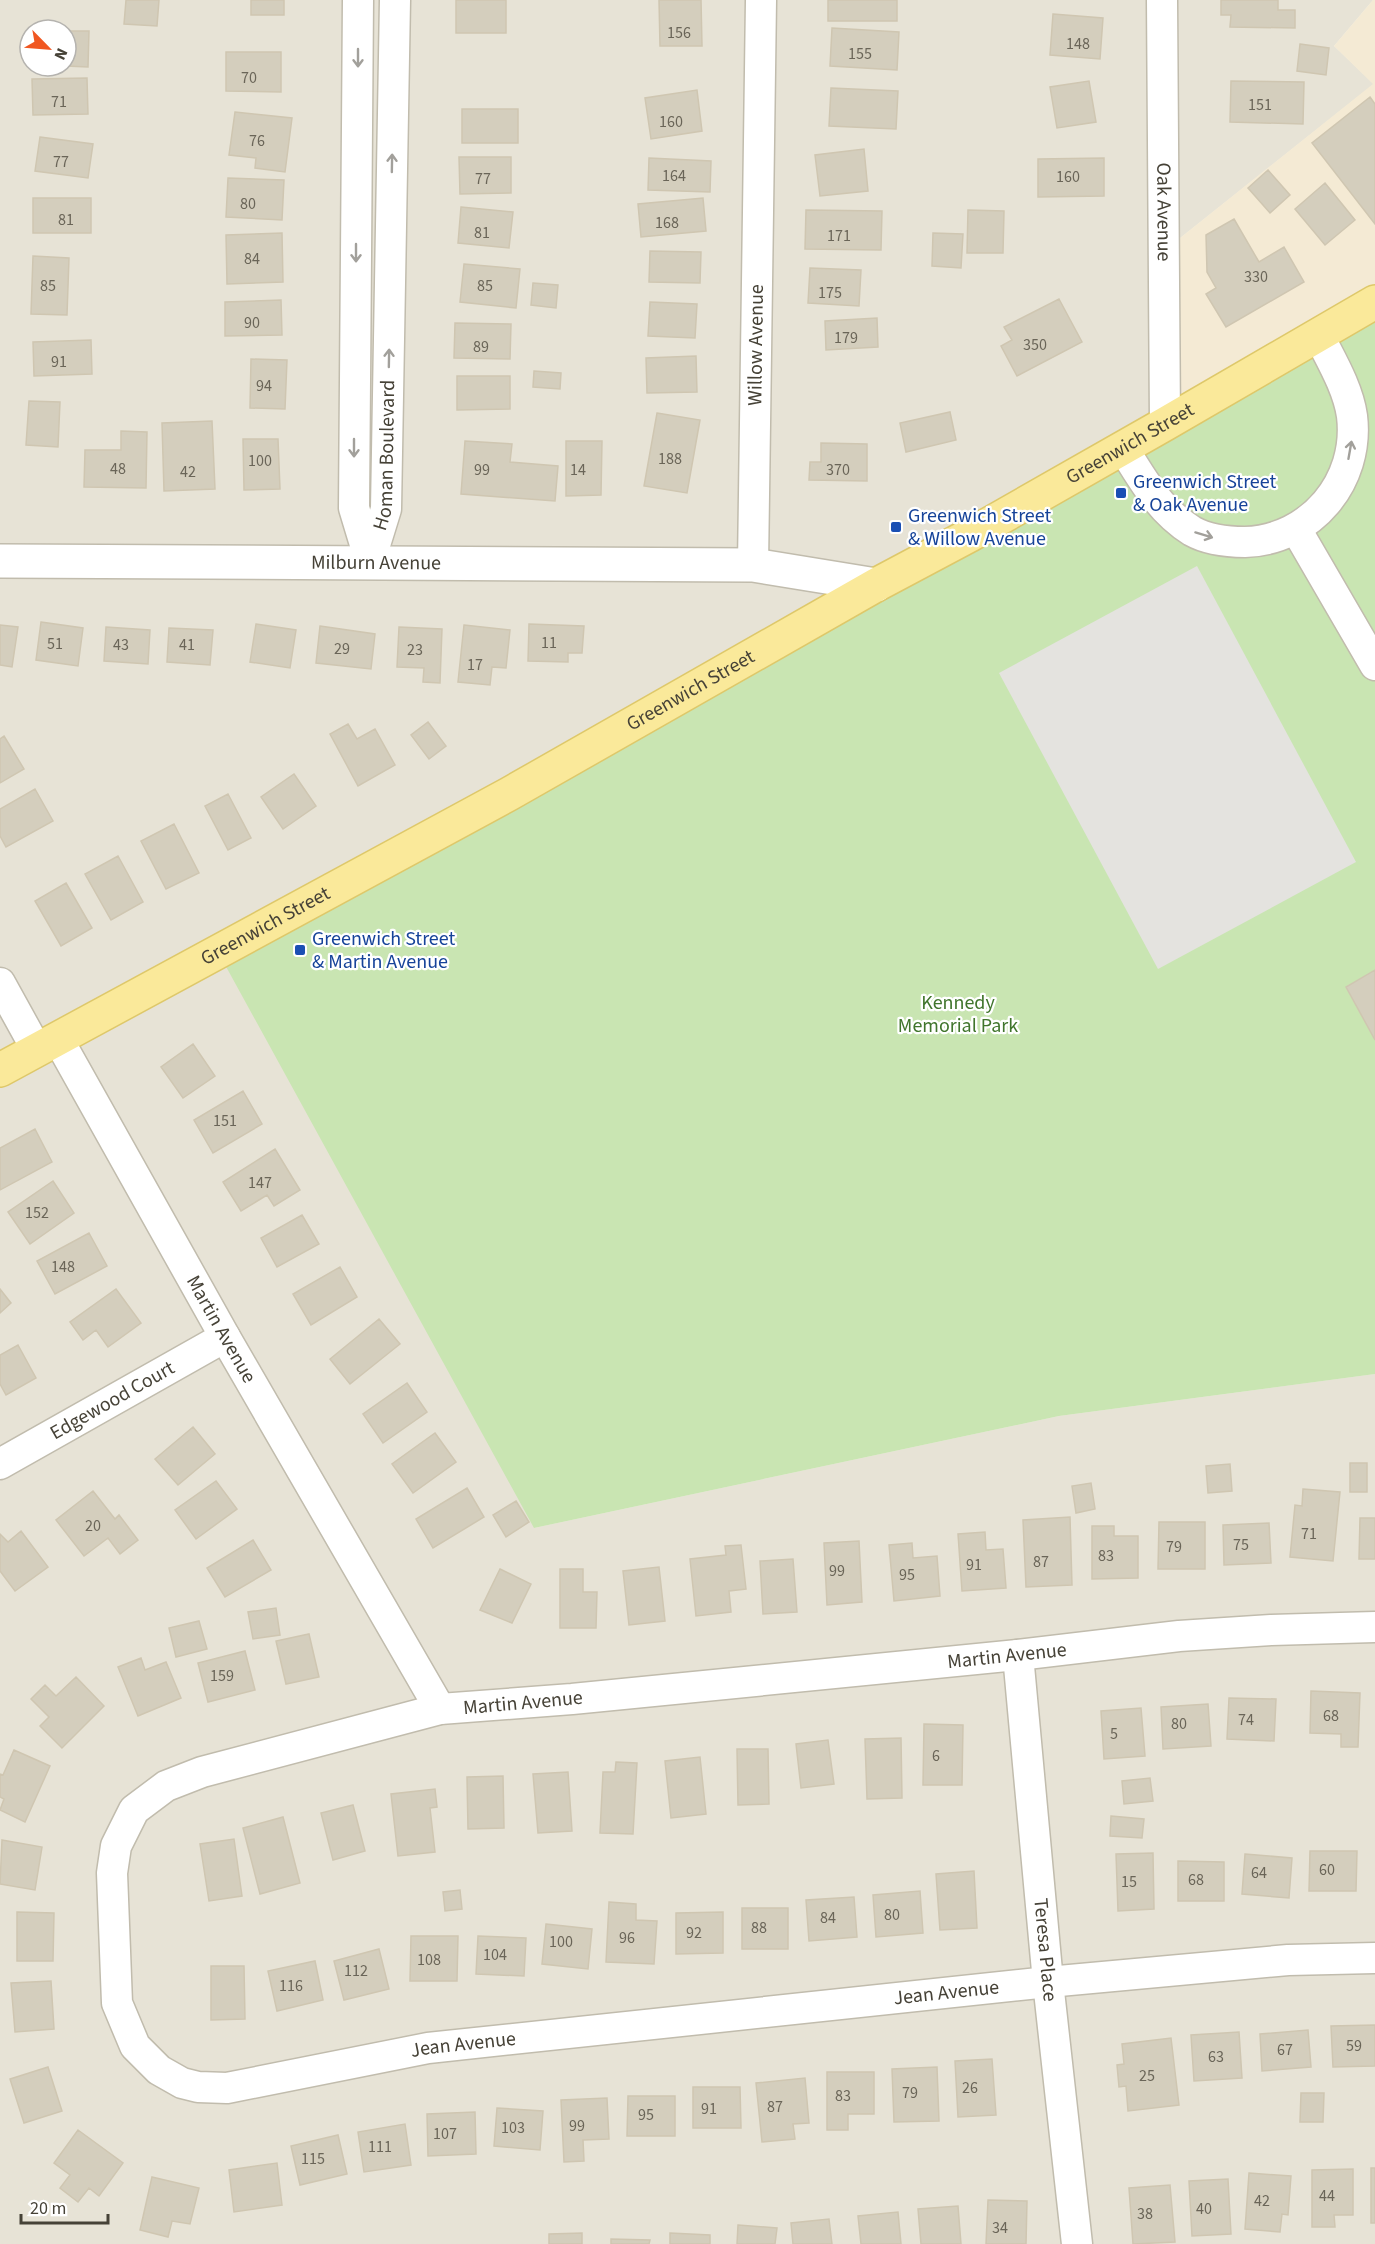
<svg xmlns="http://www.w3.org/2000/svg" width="1375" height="2244" viewBox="0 0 1375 2244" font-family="'Source Sans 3',sans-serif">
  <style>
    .residential { fill: #e7e3d6; fill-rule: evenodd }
    .commercial { fill: #f4ead4 }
    .green { fill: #c9e5b2 }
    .parking { fill: #e4e3df }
    .building { fill: #d4cebd; stroke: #cfc6b1; stroke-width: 1.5 }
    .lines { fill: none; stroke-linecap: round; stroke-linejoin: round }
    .minor-casing { stroke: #c1bcad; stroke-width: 33 }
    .tertiary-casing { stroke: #c1bcad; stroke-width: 36 }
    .primary-casing { stroke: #dec86a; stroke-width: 36 }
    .minor { stroke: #fff; stroke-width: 30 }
    .tertiary { stroke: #fff; stroke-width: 33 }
    .primary { stroke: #fae99a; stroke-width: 33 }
    .oneway { stroke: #a2a09b }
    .transit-dot { fill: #1a4fb4; stroke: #fff; stroke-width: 2 }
    .labels { text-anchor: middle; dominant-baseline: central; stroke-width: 4.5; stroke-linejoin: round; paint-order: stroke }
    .number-label { font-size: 16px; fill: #6a6558 }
    .street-label { font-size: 20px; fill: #464237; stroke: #fff }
    .transit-label { font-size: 20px; fill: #164399; stroke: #fff; text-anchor: start }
    .park-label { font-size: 20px; fill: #40752c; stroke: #fff }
  </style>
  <rect width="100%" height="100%" fill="#f3f1e7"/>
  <!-- residential -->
  <path class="residential" d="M0,0H1373L1334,46L1374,84L1160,254L1165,424L534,1528L1059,1416L1375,1374V2244H0ZM30,30H66V66H30Z"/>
  <!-- commercial -->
  <path class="commercial" d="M1373,0H1375V302L1165,424L1160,254L1373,84L1334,46Z"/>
  <!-- green -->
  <path class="green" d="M1375,302V1374L1059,1416L534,1528L218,952Z"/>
  <!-- parking -->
  <path class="parking" d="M1197,566L1356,862L1158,969L999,673Z"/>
  <!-- building -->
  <path class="building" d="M126,0H159L157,26L124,24Z
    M251,0H284V15H251Z
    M456,0H506V33H456Z
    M659,0H701L702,46H660Z
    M828,0H897V21H828Z
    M1221,0H1278V10H1295V28L1230,27L1231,15H1221Z
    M1053,14L1103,18L1100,59L1050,55Z
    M832,28L899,32L897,70L830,66Z
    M66,31H89L88,67L66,66Z
    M1300,44L1329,48L1326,75L1297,71Z
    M226,52H281V92L226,91Z
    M87,78L88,114L33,115L32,79Z
    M1089,81L1096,122L1057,128L1050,87Z
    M1231,81L1304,82L1303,124L1230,122Z
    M831,88L898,91L896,129L829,126Z
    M697,90L702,131L651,139L645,98Z
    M1370,97L1375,104V224L1312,143Z
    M462,109H518V143H462Z
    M235,112L292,118L285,172L255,168L256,158L229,155Z
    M40,137L93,144L88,178L35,171Z
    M864,149L868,191L820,196L815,155Z
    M459,157H511V193L460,194Z
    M649,158L711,161L710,192L648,190Z
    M1104,158V196L1038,197V159Z
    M1268,170L1290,195L1270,213L1248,188Z
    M228,178L284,180L282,220L226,217Z
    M1325,183L1355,220L1325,245L1295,209Z
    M33,198H91V233H33Z
    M703,198L706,231L641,237L638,204Z
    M461,207L513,212L509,248L458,243Z
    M806,210L882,211L881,250L805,249Z
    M968,210L1004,211L1003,253H967Z
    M1234,219L1259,262L1284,247L1304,282L1226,327L1206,294L1216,288L1207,272L1206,235Z
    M282,233L283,282L227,284L226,235Z
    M933,233L963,234L961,268L932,266Z
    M650,251L701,252L700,283L649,282Z
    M33,256L69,258L67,315L31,314Z
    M464,264L520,269L516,308L460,302Z
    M810,268L861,270L859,306L808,303Z
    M533,283L558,285L556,308L531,305Z
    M1059,299L1082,342L1017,376L1001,346L1012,340L1004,327Z
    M281,300L282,335L225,336V302Z
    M650,302L697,304L695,338L648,336Z
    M877,318L878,347L826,350L825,321Z
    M455,323L511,324L510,359L454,358Z
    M91,340L92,374L34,376L33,342Z
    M696,356L697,392L647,393L646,358Z
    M251,359L287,360L285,409L250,408Z
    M534,371L561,373L560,389L533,387Z
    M457,376H510V409L457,410Z
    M29,401L60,402L58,447L26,445Z
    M950,412L956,440L906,452L900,423Z
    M657,413L700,420L687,493L644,486Z
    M212,421L215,489L164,491L162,423Z
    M121,431L147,432L146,488L84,487L85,450H121Z
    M243,439H278L280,489L244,490Z
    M465,441L512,444L510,462L558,466L555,501L461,494Z
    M566,441H602L601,495L566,496Z
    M821,443L867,444V481L809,480L810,462H821Z
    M41,622L83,628L78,666L36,660Z
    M256,624L296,630L290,668L250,662Z
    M529,624L584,626L582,653H568V662L528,661Z
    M0,625L18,627L12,667L0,665Z
    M464,625L510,630L506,668L492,667L490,685L458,682Z
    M320,626L375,634L371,669L316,663Z
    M106,627L150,630L148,664L104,661Z
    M399,627L442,629L440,683L423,682L424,668L397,667Z
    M169,628L213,630L210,665L167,662Z
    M428,722L446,746L429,759L411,735Z
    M348,724L357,739L375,729L395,765L358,786L330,734Z
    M4,736L24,769L0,783V739Z
    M294,774L316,806L283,829L261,797Z
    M35,789L53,821L6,847L0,836V809Z
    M228,794L251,838L228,850L205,806Z
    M174,824L199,873L166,889L141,841Z
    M118,856L143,902L111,920L85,874Z
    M66,883L92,928L61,946L35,901Z
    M1375,970V1040L1346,987Z
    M193,1044L215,1076L183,1098L161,1067Z
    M243,1091L262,1124L213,1153L194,1120Z
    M35,1129L52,1162L0,1190V1148Z
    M275,1149L300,1190L274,1206L267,1195L241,1211L223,1182Z
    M53,1181L74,1213L30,1244L8,1212Z
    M302,1215L319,1244L277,1267L261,1238Z
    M89,1233L107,1266L55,1294L37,1261Z
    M340,1267L357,1297L311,1325L293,1294Z
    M0,1289L11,1303L0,1313Z
    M116,1289L141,1323L108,1347L96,1330L83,1340L70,1322Z
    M379,1319L400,1344L350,1384L330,1359Z
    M18,1345L36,1378L6,1395L0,1384V1355Z
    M407,1383L427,1412L383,1443L363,1414Z
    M193,1427L215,1454L178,1485L155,1459Z
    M435,1433L456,1462L413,1493L392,1464Z
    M1350,1463H1367V1492H1350Z
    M1230,1464L1232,1491L1208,1493L1206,1466Z
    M216,1481L237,1509L196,1539L175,1510Z
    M1091,1483L1095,1509L1076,1513L1072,1486Z
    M467,1488L484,1517L433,1548L416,1519Z
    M1303,1489L1340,1492L1333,1561L1290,1557L1295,1505L1302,1506Z
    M93,1491L115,1519L119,1515L138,1540L120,1554L108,1538L84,1556L56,1520Z
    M516,1501L529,1522L506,1537L493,1515Z
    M1070,1517L1072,1585L1026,1587L1023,1520Z
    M1360,1518H1375V1559H1359Z
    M1159,1522H1205V1569H1158Z
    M1269,1523L1271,1563L1224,1565L1223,1525Z
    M1092,1526H1114V1536H1138V1578L1092,1579Z
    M21,1531L48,1567L15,1591L0,1571V1534L8,1542Z
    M985,1532L986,1550L1003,1549L1006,1588L962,1591L958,1534Z
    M253,1540L271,1570L225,1597L207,1568Z
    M859,1541L862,1602L827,1605L824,1543Z
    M912,1543L913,1558L937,1556L940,1596L894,1601L889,1545Z
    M741,1545L746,1589L729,1591L731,1612L696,1616L690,1559L726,1555L725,1546Z
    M793,1559L797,1612L763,1614L760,1561Z
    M659,1567L665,1621L629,1625L623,1571Z
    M500,1569L531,1584L512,1623L480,1610Z
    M560,1569H583V1592H597L596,1628H560Z
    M276,1608L280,1635L253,1639L248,1612Z
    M199,1621L207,1649L176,1657L169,1628Z
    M309,1634L319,1677L286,1684L276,1641Z
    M245,1651L255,1690L208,1702L198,1663Z
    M141,1658L145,1670L166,1662L181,1698L138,1716L118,1667Z
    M76,1677L104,1706L62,1748L40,1726L49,1717L31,1699L45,1685L56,1696Z
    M1311,1691L1360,1693L1358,1747H1341V1734L1310,1733Z
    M1229,1698L1276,1699L1274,1741L1227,1739Z
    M1208,1704L1211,1746L1163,1749L1161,1707Z
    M1141,1708L1145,1756L1104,1759L1101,1711Z
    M924,1724L963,1725L962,1785H923Z
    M901,1738L902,1798L867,1799L865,1739Z
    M828,1740L834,1784L801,1788L796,1744Z
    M737,1749H768L769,1804L738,1805Z
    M14,1750L50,1766L25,1822L0,1810L4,1799L0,1797V1774L3,1775Z
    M700,1757L706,1814L671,1818L665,1761Z
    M616,1762L637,1763L633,1834L600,1833L603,1772H615Z
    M568,1772L572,1831L538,1833L533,1774Z
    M503,1776L504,1828L468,1829L467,1777Z
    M1150,1778L1153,1801L1124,1804L1122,1781Z
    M435,1789L437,1807L430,1808L435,1852L398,1856L391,1794Z
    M353,1805L365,1851L333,1860L321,1813Z
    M1111,1816L1144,1819L1142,1838L1110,1836Z
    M283,1817L300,1883L260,1894L243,1828Z
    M234,1839L242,1896L209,1901L200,1844Z
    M2,1840L42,1847L35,1890L0,1884Z
    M1310,1851H1357L1356,1891H1309Z
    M1153,1853L1154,1909L1118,1911L1116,1854Z
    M1245,1854L1292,1858L1289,1898L1242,1894Z
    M1178,1861L1224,1862V1901H1178Z
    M974,1871L977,1928L940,1930L936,1874Z
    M460,1890L462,1909L445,1911L443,1892Z
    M920,1891L923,1933L876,1937L873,1895Z
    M854,1897L857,1937L809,1941L806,1900Z
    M609,1902L636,1904V1920L657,1921L654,1964L606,1962Z
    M742,1908H788V1949H742Z
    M17,1912L54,1913L53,1961H17Z
    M723,1912V1953L676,1954V1913Z
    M546,1924L592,1929L588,1969L542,1964Z
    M411,1936H458L457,1981H410Z
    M478,1936L526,1938L524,1976L476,1974Z
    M379,1949L389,1989L344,2000L334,1961Z
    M315,1961L323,2000L277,2011L268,1971Z
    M211,1966H244L245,2019L211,2020Z
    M51,1981L54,2029L15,2032L11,1983Z
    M1375,2025V2066L1333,2067L1331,2026Z
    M1308,2030L1311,2067L1262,2071L1260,2034Z
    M1239,2032L1242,2078L1194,2081L1191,2035Z
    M1171,2038L1179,2105L1128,2111L1126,2086L1119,2087L1117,2065L1124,2064L1122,2044Z
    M992,2059L996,2115L958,2117L955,2061Z
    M48,2067L62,2111L24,2123L10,2079Z
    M937,2067L939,2121L894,2122L892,2069Z
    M827,2072H874V2114H848V2130H827Z
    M805,2078L809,2123L793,2124L795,2139L762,2142L756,2083Z
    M693,2087H740L741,2128H693Z
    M1301,2093H1324L1323,2122H1300Z
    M628,2096H675V2136H627Z
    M607,2098L609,2139L583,2140L584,2161L564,2162L561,2100Z
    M497,2108L543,2111L540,2150L494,2146Z
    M475,2112L476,2154L428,2156L427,2114Z
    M405,2124L411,2165L364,2172L358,2132Z
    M78,2130L123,2163L99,2196L89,2188L78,2202L60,2188L70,2175L54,2163Z
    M338,2135L347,2174L300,2185L291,2146Z
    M277,2163L282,2205L234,2212L229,2170Z
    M1371,2168H1375V2223H1371Z
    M1353,2169V2215H1334L1335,2227H1312V2170Z
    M1249,2173L1291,2176L1288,2215L1282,2214L1280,2232L1245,2229Z
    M152,2177L199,2188L190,2224L172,2221L168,2237L140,2230Z
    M1228,2179L1231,2234L1192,2236L1189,2181Z
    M1170,2185L1175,2242L1133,2244L1129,2188Z
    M988,2200L1027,2201L1026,2244H986Z
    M958,2206L961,2244H921L918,2209Z
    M898,2212L901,2244H861L858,2216Z
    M829,2219L832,2244H793L791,2223Z
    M738,2225L777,2228L775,2244H737Z
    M582,2233V2244H549V2234Z
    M670,2233L710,2235V2244H670Z
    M611,2239L650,2240L649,2244H611Z"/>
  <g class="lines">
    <!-- minor casing -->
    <g class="minor-casing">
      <g id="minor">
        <path d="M358,0L354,508L370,561"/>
        <path id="s1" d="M1162,0L1165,424"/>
        <path d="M1123,448C1142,479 1160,511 1192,531C1208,540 1228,542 1245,542C1311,540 1360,481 1352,416C1348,388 1331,360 1319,336"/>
        <path d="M1296,529L1375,665"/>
        <path id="s2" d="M370,561L386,509L395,0"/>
        <path id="s3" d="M753,565L761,0"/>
        <path d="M0,983L37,1050"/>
        <path id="s4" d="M58,1039L225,1337L440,1709"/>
        <path id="s5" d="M0,1464L225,1337"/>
        <path id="s6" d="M1375,1627L1271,1630L1179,1636L1018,1655L572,1699L440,1709L202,1772L166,1786L134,1810L116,1846L112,1873L117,2003L135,2046L159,2070L182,2083L198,2087L227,2088L428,2048L1048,1982L1288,1960L1375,1958"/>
        <path id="s7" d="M1018,1655L1048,1982L1077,2244"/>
      </g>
    </g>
    <!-- tertiary casing -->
    <g class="tertiary-casing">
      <g id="tertiary">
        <path id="s8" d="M0,561L753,565L876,585"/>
      </g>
    </g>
    <!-- primary casing -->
    <g class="primary-casing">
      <g id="primary">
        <path id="s9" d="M0,1070L509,794L876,585L970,535L1165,424L1375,302"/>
      </g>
    </g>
    <!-- minor -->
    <use href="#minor" class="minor"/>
    <!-- tertiary -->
    <use href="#tertiary" class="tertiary"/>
    <!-- primary -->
    <use href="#primary" class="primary"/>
  </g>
  <!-- one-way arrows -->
  <defs><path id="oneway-shaft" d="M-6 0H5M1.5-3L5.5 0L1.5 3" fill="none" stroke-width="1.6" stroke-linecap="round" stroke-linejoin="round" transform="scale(1.5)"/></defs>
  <g class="oneway">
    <use href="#oneway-shaft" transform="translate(358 58) rotate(90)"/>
    <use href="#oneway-shaft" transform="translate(392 163) rotate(-89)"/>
    <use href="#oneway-shaft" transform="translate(356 253) rotate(90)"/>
    <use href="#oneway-shaft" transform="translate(389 358) rotate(-89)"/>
    <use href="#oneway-shaft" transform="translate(354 448) rotate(90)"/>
    <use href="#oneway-shaft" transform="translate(1350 450) rotate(-80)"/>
    <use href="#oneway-shaft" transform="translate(1204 535) rotate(17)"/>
  </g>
  <!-- markers -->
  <g class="transit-dot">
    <rect x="1115" y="487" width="12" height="12" rx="3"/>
    <rect x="890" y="521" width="12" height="12" rx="3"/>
    <rect x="294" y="944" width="12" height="12" rx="3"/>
  </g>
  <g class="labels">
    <!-- number labels -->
    <g class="number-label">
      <text x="679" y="33">156</text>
      <text x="1078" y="44">148</text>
      <text x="860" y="54">155</text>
      <text x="249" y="78">70</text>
      <text x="59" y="102">71</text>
      <text x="1260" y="105">151</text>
      <text x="671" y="122">160</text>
      <text x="257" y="141">76</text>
      <text x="61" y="162">77</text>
      <text x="674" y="176">164</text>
      <text x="1068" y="177">160</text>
      <text x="483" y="179">77</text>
      <text x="248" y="204">80</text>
      <text x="66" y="220">81</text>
      <text x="667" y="223">168</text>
      <text x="482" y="233">81</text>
      <text x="839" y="236">171</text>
      <text x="252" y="259">84</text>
      <text x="1256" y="277">330</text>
      <text x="48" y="286">85</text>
      <text x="485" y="286">85</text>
      <text x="830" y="293">175</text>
      <text x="252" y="323">90</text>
      <text x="846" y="338">179</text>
      <text x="1035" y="345">350</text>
      <text x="481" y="347">89</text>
      <text x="59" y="362">91</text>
      <text x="264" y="386">94</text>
      <text x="670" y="459">188</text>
      <text x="260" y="461">100</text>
      <text x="118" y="469">48</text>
      <text x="482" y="470">99</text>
      <text x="578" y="470">14</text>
      <text x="838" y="470">370</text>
      <text x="188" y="472">42</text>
      <text x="549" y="643">11</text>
      <text x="55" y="644">51</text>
      <text x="121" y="645">43</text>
      <text x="187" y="645">41</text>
      <text x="342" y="649">29</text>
      <text x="415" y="650">23</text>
      <text x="475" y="665">17</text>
      <text x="225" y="1121">151</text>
      <text x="260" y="1183">147</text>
      <text x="37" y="1213">152</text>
      <text x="63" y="1267">148</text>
      <text x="93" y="1526">20</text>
      <text x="1309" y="1534">71</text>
      <text x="1241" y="1545">75</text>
      <text x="1174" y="1547">79</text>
      <text x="1106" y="1556">83</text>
      <text x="1041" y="1562">87</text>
      <text x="974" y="1565">91</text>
      <text x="837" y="1571">99</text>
      <text x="907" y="1575">95</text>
      <text x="222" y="1676">159</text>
      <text x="1331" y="1716">68</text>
      <text x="1246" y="1720">74</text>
      <text x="1179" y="1724">80</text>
      <text x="1114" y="1734">5</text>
      <text x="936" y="1756">6</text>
      <text x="1327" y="1870">60</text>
      <text x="1259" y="1873">64</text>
      <text x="1196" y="1880">68</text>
      <text x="1129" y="1882">15</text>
      <text x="892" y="1915">80</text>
      <text x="828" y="1918">84</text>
      <text x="759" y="1928">88</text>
      <text x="694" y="1933">92</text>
      <text x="627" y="1938">96</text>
      <text x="561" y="1942">100</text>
      <text x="495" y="1955">104</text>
      <text x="429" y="1960">108</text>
      <text x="356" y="1971">112</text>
      <text x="291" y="1986">116</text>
      <text x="1354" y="2046">59</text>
      <text x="1285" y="2050">67</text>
      <text x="1216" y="2057">63</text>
      <text x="1147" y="2076">25</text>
      <text x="970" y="2088">26</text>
      <text x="910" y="2093">79</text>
      <text x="843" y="2096">83</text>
      <text x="775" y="2107">87</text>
      <text x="709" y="2109">91</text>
      <text x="646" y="2115">95</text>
      <text x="577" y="2126">99</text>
      <text x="513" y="2128">103</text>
      <text x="445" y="2134">107</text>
      <text x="380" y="2147">111</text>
      <text x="313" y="2159">115</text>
      <text x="1327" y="2196">44</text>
      <text x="1262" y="2201">42</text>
      <text x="1204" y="2209">40</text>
      <text x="1145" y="2214">38</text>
      <text x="1000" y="2228">34</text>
    </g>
    <!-- street labels -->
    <g class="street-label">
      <text stroke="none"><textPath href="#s1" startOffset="212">Oak Avenue</textPath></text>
      <text stroke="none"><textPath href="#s3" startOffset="220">Willow Avenue</textPath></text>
      <text stroke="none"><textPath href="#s9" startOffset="1292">Greenwich Street</textPath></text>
      <text stroke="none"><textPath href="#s2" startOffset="108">Homan Boulevard</textPath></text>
      <text stroke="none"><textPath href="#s8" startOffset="376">Milburn Avenue</textPath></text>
      <text stroke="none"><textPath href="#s9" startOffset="788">Greenwich Street</textPath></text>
      <text stroke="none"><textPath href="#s9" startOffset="302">Greenwich Street</textPath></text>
      <text stroke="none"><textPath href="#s4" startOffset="333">Martin Avenue</textPath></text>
      <text stroke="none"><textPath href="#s5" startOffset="129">Edgewood Court</textPath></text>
      <text transform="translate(1007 1656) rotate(-6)">Martin Avenue</text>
      <text transform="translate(523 1703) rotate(-5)">Martin Avenue</text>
      <text stroke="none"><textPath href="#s7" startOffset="296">Teresa Place</textPath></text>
      <text stroke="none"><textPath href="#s6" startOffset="2340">Jean Avenue</textPath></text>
      <text stroke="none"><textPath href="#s6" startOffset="1854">Jean Avenue</textPath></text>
    </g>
    <!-- transit labels -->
    <g class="transit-label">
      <text x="1133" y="482">Greenwich Street<tspan x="1133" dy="23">&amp; Oak Avenue</tspan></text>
      <text x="908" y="516">Greenwich Street<tspan x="908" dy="23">&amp; Willow Avenue</tspan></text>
      <text x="312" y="939">Greenwich Street<tspan x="312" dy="23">&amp; Martin Avenue</tspan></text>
    </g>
    <!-- park labels -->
    <g class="park-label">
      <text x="958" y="1003">Kennedy<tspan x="958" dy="23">Memorial Park</tspan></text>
    </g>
  </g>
  <!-- north arrow -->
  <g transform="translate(48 48) rotate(115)"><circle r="28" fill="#ffffff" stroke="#b5b3af" stroke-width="1.5"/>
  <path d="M0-4.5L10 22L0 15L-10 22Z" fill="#f05721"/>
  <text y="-9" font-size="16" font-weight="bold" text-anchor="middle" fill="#464237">N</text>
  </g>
  <!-- scale -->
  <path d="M21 2214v9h87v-9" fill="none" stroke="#464237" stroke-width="3"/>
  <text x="30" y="2214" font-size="18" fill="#464237" stroke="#ffffff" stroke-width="4.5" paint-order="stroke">20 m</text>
</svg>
